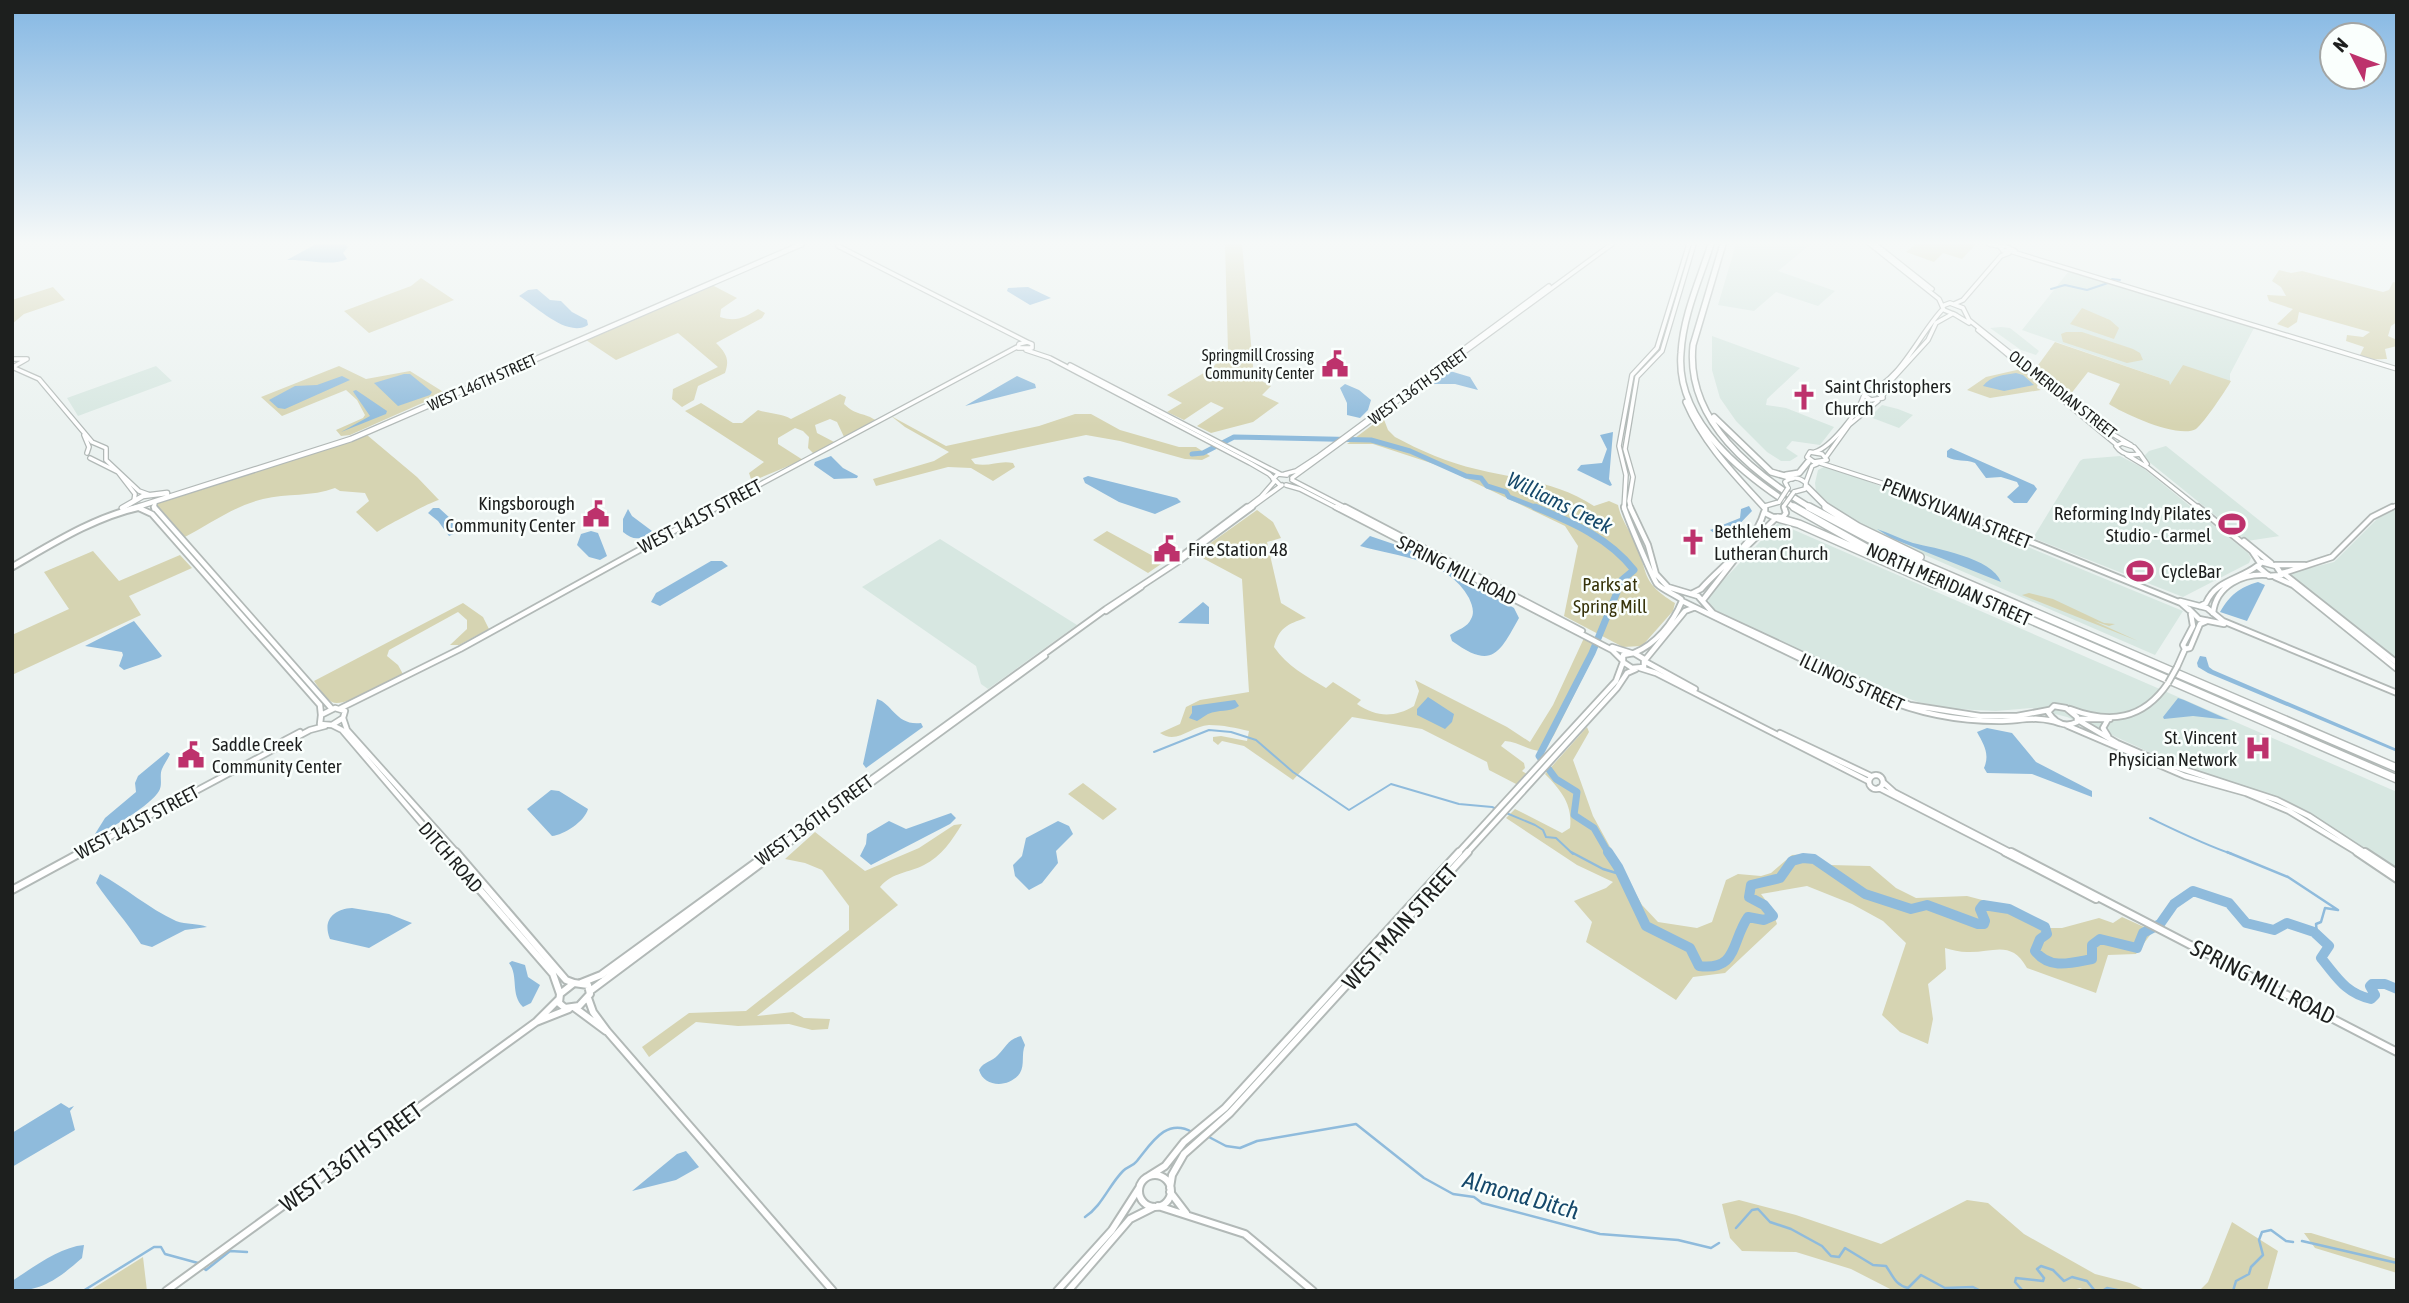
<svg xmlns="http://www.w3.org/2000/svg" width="2409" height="1303" viewBox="0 0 2409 1303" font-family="'Asap Condensed',sans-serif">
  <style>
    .built { fill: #d7e7e1 }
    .green { fill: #d6d4b2 }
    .water { fill: #8fbbdc }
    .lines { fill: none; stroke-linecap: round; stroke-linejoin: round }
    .stream-far1 { stroke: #8fbbdc; stroke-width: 2 }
    .stream { stroke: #8fbbdc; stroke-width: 2.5 }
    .river-far2 { stroke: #8fbbdc; stroke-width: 5 }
    .river-far1 { stroke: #8fbbdc; stroke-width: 7 }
    .river { stroke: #8fbbdc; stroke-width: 10 }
    .tertiary-far2-casing { stroke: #b2b9b7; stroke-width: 6 }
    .tertiary-far1-casing { stroke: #b2b9b7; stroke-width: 8 }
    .tertiary-casing { stroke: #b2b9b7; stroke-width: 10 }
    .secondary-far1-casing { stroke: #b2b9b7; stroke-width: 6 }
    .secondary-casing { stroke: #b2b9b7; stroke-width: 8 }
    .primary-far1-casing { stroke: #b2b9b7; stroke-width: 7 }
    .primary-casing { stroke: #b2b9b7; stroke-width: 9 }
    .motorway-far1-casing { stroke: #b2b9b7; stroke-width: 8 }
    .motorway-casing { stroke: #b2b9b7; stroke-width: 10 }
    .tertiary-far2 { stroke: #fff; stroke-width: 3.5 }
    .tertiary-far1 { stroke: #fff; stroke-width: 4.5 }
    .tertiary { stroke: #fff; stroke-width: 6 }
    .secondary-far1 { stroke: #fff; stroke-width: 3.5 }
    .secondary { stroke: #fff; stroke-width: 4.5 }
    .primary-far1 { stroke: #fff; stroke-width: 4.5 }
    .primary { stroke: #fff; stroke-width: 5 }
    .motorway-far1 { stroke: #fff; stroke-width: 5 }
    .motorway { stroke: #fff; stroke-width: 7 }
    .tertiary-bridge-casing { stroke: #b2b9b7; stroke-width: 8; stroke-linecap: butt }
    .secondary-bridge-casing { stroke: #b2b9b7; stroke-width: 6; stroke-linecap: butt }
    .tertiary-bridge { stroke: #fff; stroke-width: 4.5 }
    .secondary-bridge { stroke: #fff; stroke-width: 3.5 }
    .labels { text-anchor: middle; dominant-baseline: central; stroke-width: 5; stroke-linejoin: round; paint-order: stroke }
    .far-poi-label { font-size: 16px; fill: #1d1f1e; stroke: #fafffd; text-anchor: end }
    .far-street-label { font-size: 16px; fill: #1d1f1e; stroke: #fafffd }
    .poi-label { font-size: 19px; fill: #1d1f1e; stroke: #fafffd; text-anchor: start }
    .street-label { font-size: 19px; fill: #1d1f1e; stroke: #fafffd }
    .park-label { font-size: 19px; fill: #37330a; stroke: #fafffd }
    .water-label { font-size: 21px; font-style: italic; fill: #16496b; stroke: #fafffd }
    .near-street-label { font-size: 23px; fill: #1d1f1e; stroke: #fafffd }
    .near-water-label { font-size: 24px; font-style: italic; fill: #16496b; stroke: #fafffd }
  </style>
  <rect width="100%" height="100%" fill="#ebf2f0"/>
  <!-- built -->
  <path class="built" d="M1736,244H1811L1778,271L1835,291L1818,306L1776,292L1754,311L1718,305Z
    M2069,271L2254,328L2230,374V381L2216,401L2168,385L2169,381L2022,330Z
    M2001,327L2010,328L2039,351L2036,355L2021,350L1990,328Z
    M1712,336L1800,368L1767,399L1766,405L1786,408L1834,427L1820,445L1792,441L1786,448L1798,456L1790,461H1781L1767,452L1736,421L1720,398L1712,370Z
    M156,366L172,381L78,416L67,398Z
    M1882,405L1898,409L1913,415L1899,428L1870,417Z
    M2166,446L2279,536H2280L2247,541L2143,457L2149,451Z
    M2120,456L2143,468L2248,553L2251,558L2249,563L2183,597L2033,538L2080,461L2083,459Z
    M1824,467H1832L1885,488L2183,611L2155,655L1888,539L1836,509L1816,492L1815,483L1818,470Z
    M2397,508V662L2286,574L2334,562L2379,517Z
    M1778,523L2397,792V871L2319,819L2260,791L2188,770L2114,736L2067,717L2031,708L1996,711L1955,709L1918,702L1872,685L1713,609L1708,600L1712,592Z
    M940,539L1077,625L988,689L981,684L976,666L862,587Z"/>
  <!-- green -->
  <path class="green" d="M1225,244H1242L1254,377L1271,386L1262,395L1279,403L1253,422L1211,433L1197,426L1224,408L1211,402L1184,420L1167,412L1182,403L1167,395L1212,368L1228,351Z
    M1916,244H1976L1962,259L1943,253L1934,262L1906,252Z
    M2279,270L2291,273L2302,271L2383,292L2389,290L2393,282L2397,283V322L2391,326L2388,336L2397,340V346L2385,349L2387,359C2377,359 2371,361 2360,355L2364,347L2346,341L2347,335L2363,337L2370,332L2299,312L2297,322L2288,328L2277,324L2293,309L2269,301L2267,295L2286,296L2281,287L2272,281Z
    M421,278L454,300L369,333L344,311L411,286Z
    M712,285L737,298L721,309L720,317C736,322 744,318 758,309L765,313L762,318L716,343C726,353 730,359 725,373L698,386L694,400L682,407L672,399L673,389L718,367L678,333L616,360L586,340Z
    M53,287L65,300L24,314L12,324V300Z
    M2082,308L2110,320L2119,328L2114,339L2070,324Z
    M2066,332H2082L2133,349L2140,353L2143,360L2127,363L2063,342L2061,334Z
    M2055,342L2169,381L2170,385L2183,365L2231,381C2226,390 2204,423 2196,429C2179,439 2124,414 2109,404L2120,384L2088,372L2070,395L2036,368Z
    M339,366L366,379L410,371L445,393L350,435L341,436L336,430L363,418L365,415L357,400L346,390L282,416L261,397Z
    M2021,369L2038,383L2037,388L2041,390L1990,398L1967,390L1986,377Z
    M840,394L846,397L844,404C856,416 864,412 877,421L845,439L837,422L830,419L815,425L817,433L836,443L814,454L808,448L809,437L803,431L795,428L778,438V444L803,460L755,480L751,479L749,473L764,462L685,411L701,403L733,423H742L758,410C769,414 782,413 791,419Z
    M1075,414H1091L1120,430L1179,447H1196L1210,456L1202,460L1185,459L1120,441L1086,435L971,459L975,464C990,467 999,460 1013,463L1015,467L993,481L971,468L948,467L876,486L873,479L934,461L949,452L905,427L891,416L946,446L1039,426Z
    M1383,417L1388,430L1395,437C1419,450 1449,463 1476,469C1517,479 1558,482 1594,506L1609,501L1618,505C1621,519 1628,528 1634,540C1650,572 1638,580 1675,603L1673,611L1642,646L1623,647L1564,616L1578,546L1565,526L1440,466L1373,444H1347Z
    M367,435L417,477L439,500C432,501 386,526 377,532L356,512L369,501L365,493L340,491L335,488C312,497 287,493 263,499C234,506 210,524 183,538L156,507L157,503L171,496Z
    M1257,510L1273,522L1281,538L1267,542L1281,603L1306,618C1287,624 1279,628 1274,647C1287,666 1306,676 1326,688L1333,682L1361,700L1357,704C1376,717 1394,718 1414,706L1419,691L1415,680L1507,727L1530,742L1553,705L1584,638L1598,647L1554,735L1543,751C1529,751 1519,742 1505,741L1501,746L1524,763L1525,768L1522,771L1527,774L1518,785L1489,770L1487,762L1422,729L1352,717L1293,780L1244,746L1222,741L1218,745L1213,741V737L1221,736L1247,741L1249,731C1236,728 1223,725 1209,725C1191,726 1177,745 1160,733L1180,724L1186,707L1200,700L1249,692L1242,579L1195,554Z
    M1107,531L1164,562L1148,573L1093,540Z
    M93,551L119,581L180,555L192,568L129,596L141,615L12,675V635L69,609L44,572Z
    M2029,593L2053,599L2104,623L2115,624L2109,626L2094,621L2138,641L2022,595Z
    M463,603L483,617L489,629L459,645H450L467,629V620L458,612L389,650L387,656L398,665L404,676C390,682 344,708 332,702C325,698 319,688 314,681Z
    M1587,727L1589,732L1573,760L1593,816L1642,905L1658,922L1697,928L1712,922L1726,880L1738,874L1761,876L1771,873L1792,855L1808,854L1830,865L1870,866L1896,888L1916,898L1967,896L2009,907L2050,928H2062L2099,918L2113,923L2122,917L2153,931L2136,954L2108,955L2096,993L2027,968C2011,939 1993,953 1967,952C1960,952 1952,950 1945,948L1946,969L1928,984L1933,1019L1928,1044L1900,1032L1882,1015L1906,943L1883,921L1852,904L1807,886L1761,894L1772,909L1777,924L1725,973L1693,977L1676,1000L1586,942L1592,922L1574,901L1606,888L1613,882L1577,865L1506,818L1515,809L1562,833L1570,828C1573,805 1561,790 1545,774Z
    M1083,783L1117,809L1103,820L1068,794Z
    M962,824C953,839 941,857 924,865C908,873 893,872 880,887L898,905L757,1016L793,1012L804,1018L830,1019L828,1029L812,1030L789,1024L738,1026L696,1022L649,1057L642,1047L689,1013L746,1011L849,930V906L822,870L805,863L785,859L815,832L865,871L919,848L954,825Z
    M1739,1200L1796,1215L1881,1244L1967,1200L1988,1203L2024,1234L2095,1274L2130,1283L2147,1291H2087L2080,1288L2069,1291H1894L1851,1269L1796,1252L1742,1251L1730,1238L1722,1204Z
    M2232,1222L2278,1251L2267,1291H2199L2208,1282Z
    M2304,1233H2311L2397,1259V1273L2315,1248Z
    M143,1257L147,1291H89Z"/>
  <!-- water -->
  <path class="water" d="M316,244H345L348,247L343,253L347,259C332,267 306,259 287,260Z
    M1028,287L1051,298L1030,305L1007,291L1008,288Z
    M537,289L550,300L561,301L572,312L587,320L588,325C567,338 537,307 519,296L528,290Z
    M1450,371L1470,377L1478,390L1455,384H1431Z
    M2016,373L2023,375L2034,385L2004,391L1983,386C1990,376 2004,375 2016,373Z
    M404,374H410L432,392L430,395L398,406L374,383Z
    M342,376L350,380L285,409L278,408L269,400L295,386L317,385Z
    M1017,376L1035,384L1036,388L965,406Z
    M1345,384L1359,390L1371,400L1368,410L1360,418L1347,415V403L1340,388Z
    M356,390L387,411L386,414L341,432L370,416L354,393L353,391Z
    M1613,432L1609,479L1612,485L1610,486L1577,470L1581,465L1602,463L1607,449L1600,435Z
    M1951,448L2034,485L2037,489L2027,503H2014L2007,497L2019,486L2017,482L2001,477L1986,478L1975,463C1965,459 1956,462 1947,457V451Z
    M831,456L843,468L858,476L857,478L834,479L814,465L815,462Z
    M1088,476L1177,498L1181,502L1155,514L1119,502L1085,483L1083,478Z
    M1749,506L1752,511L1728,536L1719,537L1710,530L1740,518L1741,509Z
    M433,508H439L463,530L449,536L438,521L428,513Z
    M628,509L632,516L652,531C641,540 634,541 623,532V519Z
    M1877,529C1889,533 1901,539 1913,543C1934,548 1993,558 2001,582L1891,538Z
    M591,531L598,533L607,556L600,560L589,557L577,545L581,534Z
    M1370,536L1411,550L1514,608L1519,618C1499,654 1492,670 1452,641L1450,635C1457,630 1468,627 1471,619C1475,612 1472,605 1469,598C1448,559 1398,557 1360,546Z
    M711,561H722L728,566L660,606L651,602L656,593Z
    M2258,582L2265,585L2247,621L2220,612C2230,595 2240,587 2258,582Z
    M1203,602L1209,607V624L1178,623Z
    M134,621L162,656L159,658L124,670L119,666L123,655L122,652L85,646Z
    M2200,656L2206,657L2209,667L2213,670L2397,749V752L2208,673L2198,667L2197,663Z
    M1428,697L1454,714L1452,722L1445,729L1417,715V709Z
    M2178,698L2184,700L2229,720L2193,716L2164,719L2163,717Z
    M877,699C892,703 896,726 921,723L923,727L866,768L863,764Z
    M1235,700L1239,706C1229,713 1219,709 1208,714C1204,716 1201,719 1197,721L1189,718L1192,713V706Z
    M1987,728L2012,733L2036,762L2092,791V797L2032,774L1987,773L1984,768C1990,754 1984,745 1977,732Z
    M167,752L170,754C168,759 164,764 162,769C159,776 163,784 159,791C152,804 109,831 95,834L105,818L136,792L135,783L138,776Z
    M551,790L559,791L588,809C585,821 564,835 552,836L527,809Z
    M951,813L956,818L950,824L871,865L860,856L866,844L867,834L889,821L906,829Z
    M1058,821L1069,826L1073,834L1056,851L1058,863L1042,883L1029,890L1015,876L1013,865L1022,856L1026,838Z
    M100,874C126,888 148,908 176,921C186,925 199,923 207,927L185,930L152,947L141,944C127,922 110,904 96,883Z
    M352,908L389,914L412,923L369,948L330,939C322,920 334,909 352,908Z
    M512,961L525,965L528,977L540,985L531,1003L523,1007C510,994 519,976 509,963Z
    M1021,1036L1025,1045C1021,1054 1025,1065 1020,1073C1010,1088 984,1088 979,1070C984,1061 992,1062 998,1055C1007,1046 1007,1040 1021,1036Z
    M61,1103L69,1108L74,1106L70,1111L75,1130L12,1167V1133Z
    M686,1151L699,1167L676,1180L632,1191L677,1154Z
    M84,1245L82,1258C59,1278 43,1291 12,1291V1281C32,1268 60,1247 84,1245Z"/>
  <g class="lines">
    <!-- stream-far1 -->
    <path class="stream-far1" d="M2112,279L2120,280
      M2051,289L2065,285L2087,290L2108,283
      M1154,752L1209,730L1231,732L1256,740L1293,772L1349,810L1391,784L1459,804L1492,807L1535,825L1543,830L1546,837L1556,838L1573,854
      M2150,818C2177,831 2203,844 2232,854"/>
    <!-- stream -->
    <path class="stream" d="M1571,852L1603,869L1623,875
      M2227,852L2288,877L2338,910L2325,908L2321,922L2316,924L2317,934
      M1207,1136L1226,1146L1240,1148L1257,1141L1356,1124L1424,1178L1453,1194L1474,1197L1482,1203L1600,1234L1678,1240L1711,1248L1719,1243
      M1085,1217C1102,1206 1109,1185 1123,1171C1127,1167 1133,1166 1136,1162C1151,1144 1166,1117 1192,1132
      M1736,1228L1752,1210L1758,1209L1770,1222L1791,1229L1822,1246L1831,1256L1839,1257L1845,1248L1873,1265L1886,1266C1893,1276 1895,1285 1908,1288L1921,1275L1945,1288L1973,1287L1981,1291
      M2302,1241L2397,1263
      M202,1267L206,1270L230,1251L247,1252
      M83,1291L154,1247H161L165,1254L198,1263
      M2023,1291L2015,1282L2016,1278L2043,1281L2044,1278L2037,1269L2041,1266L2053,1270L2064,1281L2072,1277L2087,1281L2095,1291
      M2102,1291L2107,1288L2122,1291
      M2233,1291L2236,1281L2249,1274L2251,1267L2263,1255L2259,1240L2262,1232L2271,1230L2286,1241L2293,1242"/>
    <!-- river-far2 -->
    <path class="river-far2" d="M1192,454L1203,453L1234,437L1371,440L1410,451L1466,476L1481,478L1487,486L1506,492L1509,497L1540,509"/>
    <!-- river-far1 -->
    <path class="river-far1" d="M1535,507C1572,522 1609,538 1634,570L1622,580L1592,653L1539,756L1556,779L1577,792L1574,815L1594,828L1609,854"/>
    <!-- river -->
    <path class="river" d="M1608,852L1618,867L1646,926L1690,948L1699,966C1738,971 1731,942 1748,917L1764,920L1773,916L1764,905L1749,897L1751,885L1780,878L1792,861L1803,858L1814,859L1865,894L1911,909L1927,905L1978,924H1984L1985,921L1980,909L1983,905L2009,909L2045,927L2047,934L2040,939L2035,951C2050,970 2071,963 2092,959V945L2100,939L2137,948L2143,933L2160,924L2174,904L2193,891L2229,903L2246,923L2274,930L2287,923L2314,932L2329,946L2321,958C2337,977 2345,993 2371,999L2375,995L2370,986L2372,984H2385L2397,989"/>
    <!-- tertiary-far2 casing -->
    <g class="tertiary-far2-casing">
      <path id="tertiary-far2" d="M1989,244L2003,247
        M838,246L1027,342
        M1027,342L1032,344V348H1018L1019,344Z
        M1026,350L1050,358L1250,463L1269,474L1280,485
        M12,359H27L13,367
        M1070,365L1280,474
        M12,367L39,379L92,442L106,448V452
        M84,435L89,447L87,453
        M106,452V460L139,491L150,495
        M90,458L118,472L135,494L134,501
        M1285,474L1296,471L1319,456L1549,286
        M1292,478L1612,244
        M1273,479L1278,474L1287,475
        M1292,480L1348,509
        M1286,485L1300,489L1339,509
        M139,508L142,509
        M154,509L155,502
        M714,509L1017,347
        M1245,509L1261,497L1274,482
        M1249,509L1282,485
        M1624,509L1626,475L1619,446L1632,375L1657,348L1689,244
        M1631,509L1629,501L1633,477L1625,449L1637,377L1662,351L1694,244
        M2388,509L2397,505"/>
    </g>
    <!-- tertiary-far1 casing -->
    <g class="tertiary-far1-casing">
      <path id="tertiary-far1" d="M154,507L332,709
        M1336,507L1612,650L1623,661
        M1345,507L1582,631
        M1624,507C1625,513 1654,581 1657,584C1663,590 1674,594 1681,599
        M1630,507L1648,545L1656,574L1668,587L1698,596L1713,613L1910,705L1980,716H2017L2049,710
        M139,508L152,514L320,705L321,715
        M1175,561L1247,507
        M2275,565H2305
        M2283,573L2332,557L2372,517L2392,507
        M1693,593L1701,589C1722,565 1755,544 1764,512
        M1703,600L1738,555L1776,518
        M1682,601L1880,697C1917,713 1958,721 1999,721C2019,721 2039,715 2059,723
        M2200,606L2206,603C2216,580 2239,580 2257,566
        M1106,611L1141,587
        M2213,613C2216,585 2243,573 2268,575
        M1612,647L1631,653
        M2185,649L2190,648L2200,624L2207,621
        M1634,653C1656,644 1673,623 1682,601
        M1634,653L1644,659V667L1632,668L1623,662V655Z
        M1645,660L1685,611L1693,608
        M1646,662L1695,689
        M2177,667L2185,649L2183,645L2193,626L2191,614
        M1640,668L1656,673L1868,781
        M2054,706L2066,708L2077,717V722C2065,728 2055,723 2048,712Z
        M335,708L345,711L343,718L332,725L320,724L321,715Z
        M341,708L460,649L717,507
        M2070,709C2110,724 2143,720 2168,683
        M343,718L347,730L458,854
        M2078,719H2110
        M2078,720L2117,743L2161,762L2277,800L2309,816L2367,854
        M2107,721L2103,728L2108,736
        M332,725L342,730L448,854
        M2066,725L2185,776L2246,793L2289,811L2360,854
        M1780,733L1871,776
        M283,741L300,732
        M1869 782a7 7 0 1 1 14 0a7 7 0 1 1-14 0Z
        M1884,783L1894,792L2014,854
        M1879,788L2008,854
        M78,854L310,730L325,726
        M768,854L1106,609L1179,561L1252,507
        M774,854L1045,656
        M1457,854L1616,681L1623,662
        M1466,854L1617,688L1627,673L1636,669"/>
    </g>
    <!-- tertiary casing -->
    <g class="tertiary-casing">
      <path id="tertiary" d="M447,852L553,974L560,994
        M456,852L566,980L574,983
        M2005,852L2096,899
        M2011,852L2397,1052
        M2357,852L2397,879
        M2365,852L2397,873
        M12,890L82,852
        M574,983L588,985L590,994L579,1006L565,1008L559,1003L560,994Z
        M581,983L601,975L770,852
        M590,991L776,852
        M588,998L593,1012L607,1031L833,1291
        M575,1008L606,1031
        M536,1022L559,999
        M1139 1191a16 16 0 1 1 32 0a16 16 0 1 1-32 0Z
        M1149,1176L1165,1166L1184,1142L1225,1108L1459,852
        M1170,1188L1172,1175L1184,1154L1230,1113L1468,852
        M1170,1192L1186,1213
        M1158,1206L1245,1234L1313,1291
        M166,1291L536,1022L569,1009
        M1057,1291L1112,1230L1139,1188
        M1068,1291L1130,1219L1154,1207"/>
    </g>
    <!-- secondary-far1 casing -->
    <g class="secondary-far1-casing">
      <path id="secondary-far1" d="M1870,244L1939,299L1944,310L1956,315
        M1875,244L1932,289
        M2005,246L2015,251H2003L2001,248Z
        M2013,252L2397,369
        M1954,304L1963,300L2001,256L2009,253
        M1942,306L1950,303L1963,308L1969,320L2109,432L2131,445
        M1954,314L1969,323
        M1978,330L2117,445
        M1865,391L1877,392L1883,398L1871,400L1864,395Z
        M1869,391C1900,382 1921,331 1943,309
        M1883,396L1886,386L1928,340L1936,323L1952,314
        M2122,443L2134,447L2140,454C2130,456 2122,455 2116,446Z
        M1810,452L1822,454L1827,460L1814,462L1807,457Z
        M1815,452C1831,447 1859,412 1864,395
        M2140,454L2147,464
        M2127,455L2147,467L2200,509
        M1826,457L1849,425L1878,401
        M1820,463L1900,489L1950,509
        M1806,482L1812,466L1817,464
        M1788,488L1785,482C1793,476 1799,477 1806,483L1805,489L1794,492
        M1784,506L1785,509
        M1765,509V506L1779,502"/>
    </g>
    <!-- secondary casing -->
    <g class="secondary-casing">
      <path id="secondary" d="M1765,507V513L1773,517H1783L1786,513L1784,507
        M1945,507L2181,603L2189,610
        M2198,507L2252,551L2260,563
        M2244,541L2271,563
        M2261,562L2276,566L2282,575L2269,576L2258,567Z
        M2283,573L2397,663
        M2275,577L2293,585L2397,669
        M2180,601L2207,608L2223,621L2397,693
        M2189,609L2199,619L2224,624"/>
    </g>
    <!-- primary-far1 casing -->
    <g class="primary-far1-casing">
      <path id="primary-far1" d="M122,508L143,496L167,493
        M131,509L351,439L802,244"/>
    </g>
    <!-- primary casing -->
    <g class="primary-casing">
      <path id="primary" d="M12,567C52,544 94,517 140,507"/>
    </g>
    <!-- motorway-far1 casing -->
    <g class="motorway-far1-casing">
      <path id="motorway-far1" d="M1711,244C1700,279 1683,315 1681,353C1675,422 1745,476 1797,509
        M1723,244L1693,345C1685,421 1754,474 1812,509
        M1686,402C1704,444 1734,474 1764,507
        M1714,417L1771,472L1792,478
        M1786,475L1799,473L1808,462
        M1807,487L1829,509"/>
    </g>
    <!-- motorway casing -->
    <g class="motorway-casing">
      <path id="motorway" d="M1794,507L1872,551L2397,779
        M1809,507L1892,551L2397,768
        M1826,507L1858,527L1920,557
        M1778,518L1799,524L1935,584"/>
    </g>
    <!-- tertiary-far2 -->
    <use href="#tertiary-far2" class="tertiary-far2"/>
    <!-- tertiary-far1 -->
    <use href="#tertiary-far1" class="tertiary-far1"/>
    <!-- tertiary -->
    <use href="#tertiary" class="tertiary"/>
    <!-- secondary-far1 -->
    <use href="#secondary-far1" class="secondary-far1"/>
    <!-- secondary -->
    <use href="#secondary" class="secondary"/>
    <!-- primary-far1 -->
    <use href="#primary-far1" class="primary-far1"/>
    <!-- primary -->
    <use href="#primary" class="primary"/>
    <!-- motorway-far1 -->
    <use href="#motorway-far1" class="motorway-far1"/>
    <!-- motorway -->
    <use href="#motorway" class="motorway"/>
    <!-- tertiary-bridge casing -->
    <g class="tertiary-bridge-casing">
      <path id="tertiary-bridge" d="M2168,683L2177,667"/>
    </g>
    <!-- secondary-bridge casing -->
    <g class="secondary-bridge-casing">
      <path id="secondary-bridge" d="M1779,502L1788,488
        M1784,506L1794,492"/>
    </g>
    <!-- tertiary-bridge -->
    <use href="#tertiary-bridge" class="tertiary-bridge"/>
    <!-- secondary-bridge -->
    <use href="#secondary-bridge" class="secondary-bridge"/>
  </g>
  <!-- sky -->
  <linearGradient id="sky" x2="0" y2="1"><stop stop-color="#84b7e3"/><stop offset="0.57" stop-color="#f6f9f8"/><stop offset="1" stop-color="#f6f9f8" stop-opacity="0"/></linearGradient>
  <rect width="2409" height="426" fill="url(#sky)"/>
  <!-- icons -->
  <defs>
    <g id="civic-bare" transform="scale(2.1)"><path d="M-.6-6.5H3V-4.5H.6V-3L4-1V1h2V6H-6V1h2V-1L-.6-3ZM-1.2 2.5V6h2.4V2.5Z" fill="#bd326c" stroke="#fafffd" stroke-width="2.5" paint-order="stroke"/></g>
    <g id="church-bare" transform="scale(2.1)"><path d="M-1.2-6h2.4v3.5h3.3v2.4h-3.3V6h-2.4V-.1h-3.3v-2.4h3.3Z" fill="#bd326c" stroke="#fafffd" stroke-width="2.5" paint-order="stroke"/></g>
    <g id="stadium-bare" transform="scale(2.1)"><path d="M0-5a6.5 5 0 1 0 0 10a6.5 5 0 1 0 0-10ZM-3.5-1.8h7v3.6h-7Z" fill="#bd326c" stroke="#fafffd" stroke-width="2.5" paint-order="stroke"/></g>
    <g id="hospital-bare" transform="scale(2.1)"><path d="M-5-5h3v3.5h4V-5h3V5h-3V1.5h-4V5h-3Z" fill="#bd326c" stroke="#fafffd" stroke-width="2.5" paint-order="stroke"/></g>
  </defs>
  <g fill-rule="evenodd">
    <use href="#civic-bare" x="1335" y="364"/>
    <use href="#church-bare" x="1804" y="397"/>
    <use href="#civic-bare" x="596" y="514"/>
    <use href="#stadium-bare" x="2232" y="524"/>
    <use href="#church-bare" x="1693" y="542"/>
    <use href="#civic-bare" x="1167" y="549"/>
    <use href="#stadium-bare" x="2140" y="571"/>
    <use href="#hospital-bare" x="2258" y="748"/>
    <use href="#civic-bare" x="191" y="755"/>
  </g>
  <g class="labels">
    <!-- far-poi labels -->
    <g class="far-poi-label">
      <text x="1314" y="355">Springmill Crossing<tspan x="1314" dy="18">Community Center</tspan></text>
    </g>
    <!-- far-street labels -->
    <g class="far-street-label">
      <text transform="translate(482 382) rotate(-24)">WEST 146TH STREET</text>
      <text transform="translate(1418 386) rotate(-36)">WEST 136TH STREET</text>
      <text transform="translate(2063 394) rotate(38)">OLD MERIDIAN STREET</text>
    </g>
    <!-- poi labels -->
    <g class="poi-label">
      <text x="1825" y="386">Saint Christophers<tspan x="1825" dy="22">Church</tspan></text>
      <text x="575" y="503" text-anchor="end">Kingsborough<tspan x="575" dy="22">Community Center</tspan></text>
      <text x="2211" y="513" text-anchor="end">Reforming Indy Pilates<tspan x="2211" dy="22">Studio - Carmel</tspan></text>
      <text x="1714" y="531">Bethlehem<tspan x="1714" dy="22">Lutheran Church</tspan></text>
      <text x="1188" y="549">Fire Station 48</text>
      <text x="2161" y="571">CycleBar</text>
      <text x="2237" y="737" text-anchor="end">St. Vincent<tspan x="2237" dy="22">Physician Network</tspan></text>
      <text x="212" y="744">Saddle Creek<tspan x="212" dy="22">Community Center</tspan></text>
    </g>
    <!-- street labels -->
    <g class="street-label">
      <text transform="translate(1957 513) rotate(22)">PENNSYLVANIA STREET</text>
      <text transform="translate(700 516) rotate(-28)">WEST 141ST STREET</text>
      <text transform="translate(1457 570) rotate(27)">SPRING MILL ROAD</text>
      <text transform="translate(1949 584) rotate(24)">NORTH MERIDIAN STREET</text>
      <text transform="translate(1852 682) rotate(25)">ILLINOIS STREET</text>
      <text transform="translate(814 820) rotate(-36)">WEST 136TH STREET</text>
      <text transform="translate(137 822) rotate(-28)">WEST 141ST STREET</text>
      <text transform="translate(451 857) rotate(49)">DITCH ROAD</text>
    </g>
    <!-- park labels -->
    <g class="park-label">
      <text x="1610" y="584">Parks at<tspan x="1610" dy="22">Spring Mill</tspan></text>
    </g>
    <!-- water labels -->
    <g class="water-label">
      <text transform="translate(1560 502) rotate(26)">Williams Creek</text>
    </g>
    <!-- near-street labels -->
    <g class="near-street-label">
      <text transform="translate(1400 927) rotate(-48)">WEST MAIN STREET</text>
      <text transform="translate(2263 982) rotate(27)">SPRING MILL ROAD</text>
      <text transform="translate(351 1157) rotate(-36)">WEST 136TH STREET</text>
    </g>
    <!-- near-water labels -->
    <g class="near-water-label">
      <text transform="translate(1521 1195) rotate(16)">Almond Ditch</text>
    </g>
  </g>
  <!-- border -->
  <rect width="2409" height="1303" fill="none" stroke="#1d1f1e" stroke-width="28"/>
  <!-- north arrow -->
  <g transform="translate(2353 56) rotate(312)"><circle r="33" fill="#fafffd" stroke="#a2a5a4" stroke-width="2"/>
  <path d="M0-5L12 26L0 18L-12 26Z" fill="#bd326c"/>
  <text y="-10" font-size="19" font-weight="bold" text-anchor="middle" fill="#1d1f1e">N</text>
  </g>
</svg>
